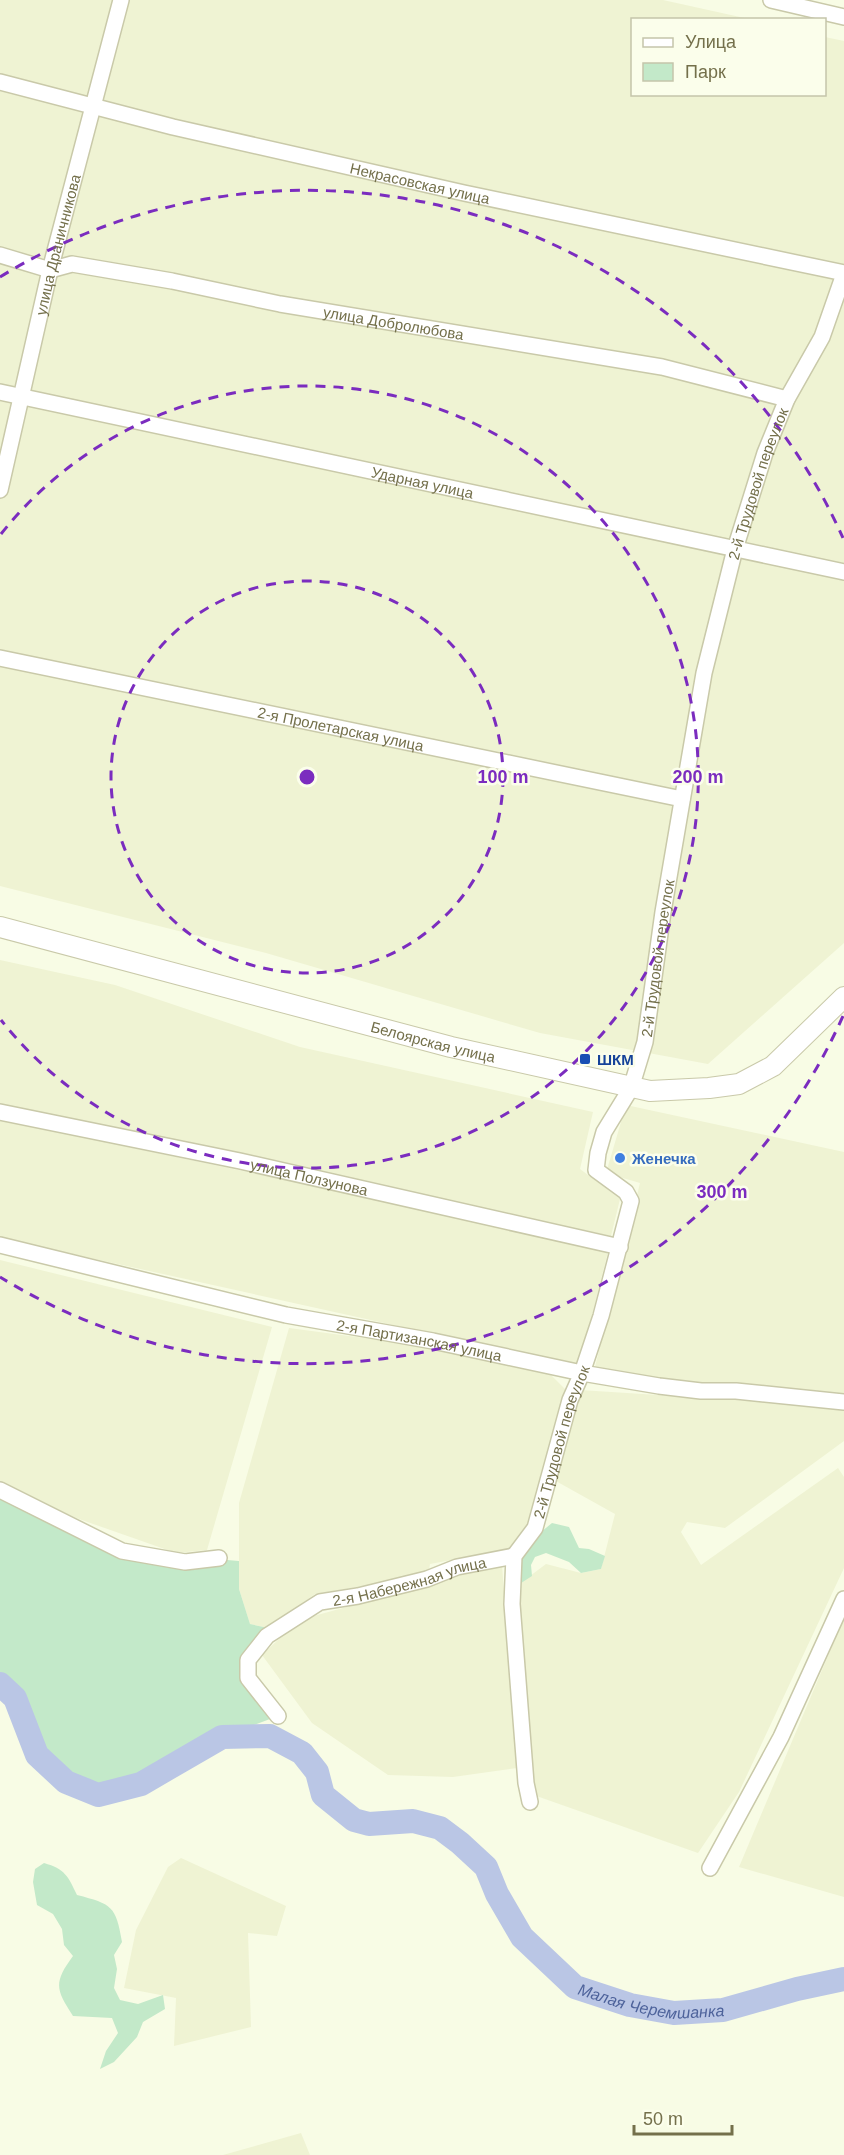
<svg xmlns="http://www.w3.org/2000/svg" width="844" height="2155" viewBox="0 0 844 2155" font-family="Helvetica,sans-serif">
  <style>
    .residential { fill: #eff3d3 }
    .green { fill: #c3e9c9 }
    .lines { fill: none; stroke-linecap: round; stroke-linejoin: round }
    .river { stroke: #bac6e5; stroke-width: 24 }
    .minor-casing { stroke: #c9c9a9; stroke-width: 18 }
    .tertiary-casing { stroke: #c9c9a9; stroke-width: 22 }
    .minor { stroke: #fff; stroke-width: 15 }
    .tertiary { stroke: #fff; stroke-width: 20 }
    .ring { fill: none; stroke: #7b2cbf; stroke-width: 3; stroke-dasharray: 10 8 }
    .transit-dot { fill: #1a4fb4; stroke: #fbfeeb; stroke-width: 2 }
    .shop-dot { fill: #3f7fe0; stroke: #fbfeeb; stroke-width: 2 }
    .labels { text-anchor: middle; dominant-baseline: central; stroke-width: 5; stroke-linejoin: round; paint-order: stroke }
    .street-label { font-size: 15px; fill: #74704b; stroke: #fbfeeb }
    .transit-label { font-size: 15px; font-weight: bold; fill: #164399; stroke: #fbfeeb; text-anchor: start }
    .shop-label { font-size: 15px; font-weight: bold; fill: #366cbe; stroke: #fbfeeb; text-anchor: start }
    .water-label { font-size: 16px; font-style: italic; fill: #4e639b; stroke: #fbfeeb }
    .centre { fill: #7b2cbf; stroke: #fbfeeb; stroke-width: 3 }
    .ring-label { font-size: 18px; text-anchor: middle; font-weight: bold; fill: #7b2cbf; stroke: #fbfeeb; stroke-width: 5; stroke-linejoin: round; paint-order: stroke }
  </style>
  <rect width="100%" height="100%" fill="#f8fce5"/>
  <!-- residential -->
  <path class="residential" d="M0,0H663L749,19L632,20V94H824L825,37L844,41V943L708,1064L540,1033L266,953L0,886Z
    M0,960L115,985L300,1047L593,1112L580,1169L620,1199L611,1236L0,1106Z
    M626,1105L844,1152V1396L669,1382L594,1371L640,1183L606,1173Z
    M0,1120L609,1248L579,1366L0,1238Z
    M0,1260L272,1327L207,1550L176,1553L79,1519L0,1485Z
    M289,1328L409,1344L550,1374L566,1390L530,1520L510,1549L430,1564L428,1575L315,1594L268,1628L250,1624L239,1589V1503Z
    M580,1390L844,1407V1441L725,1528L687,1522L681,1532L701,1565L838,1468L844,1477V1568L739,1792L698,1853L528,1793L518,1585L546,1564L581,1573L601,1569L615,1514L554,1480Z
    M502,1565L517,1768L453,1777L388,1775L312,1723L262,1655L299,1620L438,1582L465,1570Z
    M844,1618V1897L739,1867Z
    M181,1858L286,1906L277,1936L248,1933L251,2027L174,2046L176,1998L124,1988L136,1930L168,1867Z
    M301,2133L310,2155H223Z"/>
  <!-- green -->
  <path class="green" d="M0,1490L122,1551L239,1561V1589L250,1624L268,1628L248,1678L278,1716L222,1737L141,1784L98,1795L66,1782L37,1755L28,1729L6,1690L0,1684Z
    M552,1523L569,1527L579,1548L589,1549L605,1556L601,1569L581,1573L569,1562L546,1553L535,1557L531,1565L532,1576L518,1585L520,1555L541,1532Z
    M44,1863C65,1869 68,1876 77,1895C112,1904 116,1906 122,1942L114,1955L117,1969L114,1988L120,2000L138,2004L163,1995L165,2009L143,2022L137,2037L114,2062L100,2069L106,2051L118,2033L112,2018L73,2016C56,1990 53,1983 73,1956L64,1945L62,1929L53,1914L37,1905L33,1882L35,1869Z"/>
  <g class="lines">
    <!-- river -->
    <path class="river" id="s1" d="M0,1684L15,1698L37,1755L66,1782L98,1795L141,1784L222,1737L270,1736L302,1753L317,1772L323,1795L354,1820L369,1824L413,1821L440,1828L460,1843L486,1867L497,1894L522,1937L575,1987L630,2005L674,2013L723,2010L797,1989L844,1979"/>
    <!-- minor casing -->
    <g class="minor-casing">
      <g id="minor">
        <path d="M771,0L844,17"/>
        <path id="s2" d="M0,82L173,127L464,193L844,273"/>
        <path id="s3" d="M0,255L50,270L72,264L172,281L280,304L662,367L787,399"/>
        <path id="s4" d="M0,392L844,572"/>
        <path id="s5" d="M0,490L50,270L121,0"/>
        <path id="s6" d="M0,658L682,799"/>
        <path id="s7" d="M0,1112L240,1161L620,1247"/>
        <path id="s8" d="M0,1245L286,1315L433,1341L582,1373L659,1386L701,1391H736L844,1402"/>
        <path d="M0,1490L122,1551L185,1562L219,1558"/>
        <path id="s9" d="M278,1716L248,1678V1660L267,1636L320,1602L358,1596L427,1579L457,1567L514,1556"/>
        <path id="s10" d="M530,1802L526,1783L512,1604L514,1556L535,1528L570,1400L582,1373L601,1316L631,1201L626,1192L596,1170L598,1153L604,1132L631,1088L645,1042L663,912L704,673L735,549L765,453L787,399L822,337L844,274"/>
        <path d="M710,1868L781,1737L844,1599"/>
      </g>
    </g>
    <!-- tertiary casing -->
    <g class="tertiary-casing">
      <g id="tertiary">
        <path id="s11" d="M0,927L451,1047L650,1091L709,1088L739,1084L773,1066L844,997"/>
      </g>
    </g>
    <!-- minor -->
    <use href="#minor" class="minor"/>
    <!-- tertiary -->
    <use href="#tertiary" class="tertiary"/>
  </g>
  <!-- distance rings -->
  <g class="ring">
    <circle cx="307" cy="777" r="196"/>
    <path d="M1 534A391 391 0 1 1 1 1020"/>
    <path d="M843 1016A587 587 0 0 1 0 1277M0 277A587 587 0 0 1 843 538"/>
  </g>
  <!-- markers -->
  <rect class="transit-dot" x="579" y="1053" width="12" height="12" rx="3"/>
  <circle class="shop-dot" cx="620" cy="1158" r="6"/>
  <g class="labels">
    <!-- street labels -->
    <g class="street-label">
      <text stroke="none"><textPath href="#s2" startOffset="432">Некрасовская улица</textPath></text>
      <text stroke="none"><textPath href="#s5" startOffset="252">улица Драничникова</textPath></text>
      <text stroke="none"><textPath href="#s3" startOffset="402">улица Добролюбова</textPath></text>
      <text stroke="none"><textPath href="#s4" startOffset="432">Ударная улица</textPath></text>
      <text stroke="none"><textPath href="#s10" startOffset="1380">2-й Трудовой переулок</textPath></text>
      <text stroke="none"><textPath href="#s6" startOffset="348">2-я Пролетарская улица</textPath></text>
      <text stroke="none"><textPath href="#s10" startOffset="894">2-й Трудовой переулок</textPath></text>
      <text stroke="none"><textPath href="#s11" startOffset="448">Белоярская улица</textPath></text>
      <text stroke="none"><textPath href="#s7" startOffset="316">улица Ползунова</textPath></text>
      <text stroke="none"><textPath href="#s8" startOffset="430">2-я Партизанская улица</textPath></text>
      <text stroke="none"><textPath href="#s10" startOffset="372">2-й Трудовой переулок</textPath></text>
      <text stroke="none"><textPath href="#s9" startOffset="252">2-я Набережная улица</textPath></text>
    </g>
    <!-- transit labels -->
    <g class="transit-label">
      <text x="597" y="1059">ШКМ</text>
    </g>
    <!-- shop labels -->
    <g class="shop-label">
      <text x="632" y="1158">Женечка</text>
    </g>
    <!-- water labels -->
    <g class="water-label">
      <text stroke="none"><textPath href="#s1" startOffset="844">Малая Черемшанка</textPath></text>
    </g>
  </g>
  <circle cx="307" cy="777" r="9" class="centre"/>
  <g class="ring-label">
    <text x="503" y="783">100 m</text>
    <text x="698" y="783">200 m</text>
    <text x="722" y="1198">300 m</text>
  </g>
  <!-- legend -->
  <rect x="631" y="18" width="195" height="78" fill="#fbfeeb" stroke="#c5c5ab" stroke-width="1.5"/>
  <rect x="643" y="38" width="30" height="9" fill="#ffffff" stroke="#c5c5ab" stroke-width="1.5"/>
  <text x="685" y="48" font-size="18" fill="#74704b">Улица</text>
  <rect x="643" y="63" width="30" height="18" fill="#c3e9c9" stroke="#c5c5ab" stroke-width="1.5"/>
  <text x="685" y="78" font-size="18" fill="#74704b">Парк</text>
  <!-- scale -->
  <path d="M634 2125v9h98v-9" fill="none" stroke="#74704b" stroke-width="3"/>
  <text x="643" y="2125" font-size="18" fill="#74704b" stroke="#fbfeeb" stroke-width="4.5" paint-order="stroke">50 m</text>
</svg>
